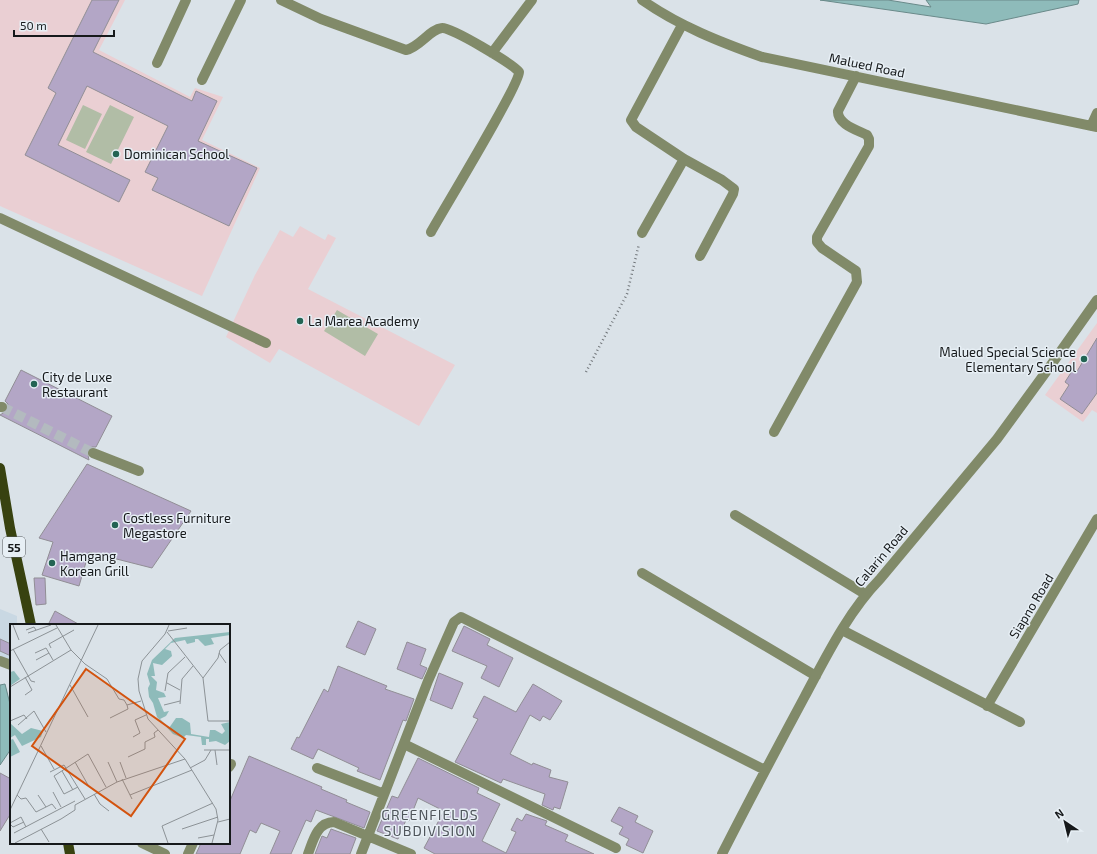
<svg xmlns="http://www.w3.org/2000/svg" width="1097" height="854" viewBox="0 0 1097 854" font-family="'Exo 2',sans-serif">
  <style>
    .built { fill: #c9d8e3 }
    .education { fill: #eacfd3 }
    .green { fill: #b1bda6 }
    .water { fill: #8ebbba; stroke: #6a8a8a }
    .building { fill: #b3a6c6; stroke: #918e95 }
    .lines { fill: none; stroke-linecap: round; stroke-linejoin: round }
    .minor-tunnel { stroke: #b3babf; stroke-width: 10; stroke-dasharray: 10 5; stroke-linecap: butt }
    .path { stroke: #72777b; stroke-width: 2.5; stroke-dasharray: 1 3; stroke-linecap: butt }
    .minor { stroke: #818a69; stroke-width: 10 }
    .major { stroke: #384210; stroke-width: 10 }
    .poi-dot { fill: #236453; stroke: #e7eff5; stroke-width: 1.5 }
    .labels { text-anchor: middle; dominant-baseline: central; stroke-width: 3; stroke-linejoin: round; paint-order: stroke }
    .shield { fill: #e7eff5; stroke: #55595c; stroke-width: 1 }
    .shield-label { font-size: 12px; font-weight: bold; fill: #16191b }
    .street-label { font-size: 13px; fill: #16191b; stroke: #e7eff5 }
    .poi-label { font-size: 13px; fill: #16191b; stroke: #e7eff5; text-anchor: start }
    .neighbourhood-label { font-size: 14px; letter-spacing: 1px; fill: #4f555b; stroke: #e7eff5 }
    .inset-road { fill: none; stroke: #8c9296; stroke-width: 1 }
    .view { fill: #d3530e; fill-opacity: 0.15; stroke: #d3530e; stroke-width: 2 }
    .inset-edge { fill: none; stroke: #16191b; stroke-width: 2 }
  </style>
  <rect width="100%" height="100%" fill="#dae2e8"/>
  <!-- built -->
  <path class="built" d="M0,609L17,616V625H11V660L0,657Z"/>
  <!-- education -->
  <path class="education" d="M0,0H125L99,50L190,97L195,88L223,97L202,140L260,168L202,296L0,206Z
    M300,226L325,240L328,234L336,238L308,289L455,365L419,426L279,349L270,363L226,337L255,275L280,230L293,237Z
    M1097,323V413L1092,410L1083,422L1045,395Z"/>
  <!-- green -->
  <path class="green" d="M83,105L102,114L85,149L66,140Z
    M110,105L134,117L111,164L86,152Z
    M337,310L378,334L365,356L324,331Z"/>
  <!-- water -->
  <path class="water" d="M820,0H888L931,7L926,0H1079L1078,4L986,24Z
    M5,684L11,708V749L0,765V685Z"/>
  <!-- building -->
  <path class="building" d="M92,0H119L93,52L192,101L196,91L217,101L198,141L257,168L229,226L152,190L158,178L145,172L168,126L87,86L58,145L130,180L119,202L25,155L56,93L48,88Z
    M1097,338V393L1082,414L1060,399L1069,385L1065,382L1072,371L1076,373Z
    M21,370L112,416L96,447H92L87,450L89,460L0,415L8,410V404L5,401Z
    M87,464L191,511L152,568L89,552L79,586L42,575L53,542L39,538Z
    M34,578H45L46,604L36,605Z
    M55,611L80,625H48Z
    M358,621L376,629L365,655L346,647Z
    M464,626L490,639L487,645L513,658L499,687L481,678L487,666L452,651Z
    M0,639L11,644V656L0,651Z
    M407,642L426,649L420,665L427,668L422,679L397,669Z
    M338,666L387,686L385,689L414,699L406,721L403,720L380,780L357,771L359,768L318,749L313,759L291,749L297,737L299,738L324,689L328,692Z
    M439,673L463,683L452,709L430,700Z
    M533,684L562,701L550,720L543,716L540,721L530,715L510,754L532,765L533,763L551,770L549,777L568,782L560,809L554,807L553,810L542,805L545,794L503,779L501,783L455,762L478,719L473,717L484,696L516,712Z
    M249,756L322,787L321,789L347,800L346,802L370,812L364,828L316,810L311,822L306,820L291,854H270L280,831L261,823L256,833L250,830L240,854H196L201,843H229V803Z
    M418,758L479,788L477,793L500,804L482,841L506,853L516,832L511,830L517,818L522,821L526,814L547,821L545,825L568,835L565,841L594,854H435L424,848L444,811L418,798L409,821L406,820L398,839L377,831L392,796L398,798Z
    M0,773L11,779V813L0,831Z
    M619,807L638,816L635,822L653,831L643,853L626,845L629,839L619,834L623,827L611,821Z
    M331,829L356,838L350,854H315L322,836L327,838Z"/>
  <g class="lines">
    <!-- minor-tunnel -->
    <path class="minor-tunnel" d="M2,407L93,453"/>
    <!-- path -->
    <path class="path" d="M586,372L627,294L639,244"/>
    <!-- minor -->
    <path class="minor" d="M281,0L321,19L406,50C420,47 430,29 442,28C451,27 513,64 519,72C520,84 442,212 431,232
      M642,0C679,26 720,42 762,57L1097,127
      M682,25L631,120L636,127L684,159L722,180L734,189L733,194L700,256
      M492,53L532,0
      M157,63L186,0
      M202,80L241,0
      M1091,126L1097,113
      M0,218L266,343
      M642,233L684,159
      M0,407H2
      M774,432L857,282L856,271L822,248L817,242V237L869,146V139L867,135C857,130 837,124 838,111L856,76
      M93,453L139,471
      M735,515L865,594
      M642,573L816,676
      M842,630L1020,722
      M0,661L11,665
      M987,706L1097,519
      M404,744L616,848
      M229,767L231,764
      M317,768L384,794
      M142,843L165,854
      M188,854L193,843
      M308,854C313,841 317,822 334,822L411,854
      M361,854L428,681L454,622L461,617L765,770
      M722,854C749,801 777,748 805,696C827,655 848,612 880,579L997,439L1051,365L1097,300"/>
    <!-- major -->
    <path class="major" d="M0,468L10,528L31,625
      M68,843L70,854"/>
  </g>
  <!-- markers -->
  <g class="poi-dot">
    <circle cx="116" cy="154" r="4"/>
    <circle cx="300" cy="321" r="4"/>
    <circle cx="1084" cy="359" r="4"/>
    <circle cx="34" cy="384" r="4"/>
    <circle cx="115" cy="525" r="4"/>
    <circle cx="52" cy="563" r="4"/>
  </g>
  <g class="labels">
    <!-- shield labels -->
    <rect class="shield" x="3" y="537" width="22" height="20" rx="3"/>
    <g class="shield-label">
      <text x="14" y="547">55</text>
    </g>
    <!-- street labels -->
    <g class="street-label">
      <text transform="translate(867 65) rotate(12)">Malued Road</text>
      <text transform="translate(881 556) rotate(-50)">Calarin Road</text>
      <text transform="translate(1031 606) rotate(-59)">Siapno Road</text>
    </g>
    <!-- poi labels -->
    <g class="poi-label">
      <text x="124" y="154">Dominican School</text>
      <text x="308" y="321">La Marea Academy</text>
      <text x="1076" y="352" text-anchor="end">Malued Special Science<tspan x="1076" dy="15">Elementary School</tspan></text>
      <text x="42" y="377">City de Luxe<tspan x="42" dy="15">Restaurant</tspan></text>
      <text x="123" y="518">Costless Furniture<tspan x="123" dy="15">Megastore</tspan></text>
      <text x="60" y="556">Hamgang<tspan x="60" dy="15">Korean Grill</tspan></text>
    </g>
    <!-- neighbourhood labels -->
    <g class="neighbourhood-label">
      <text x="430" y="814">GREENFIELDS<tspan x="430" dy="16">SUBDIVISION</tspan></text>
    </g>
  </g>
  <!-- overview -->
  <g transform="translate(10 624)">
    <rect width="220" height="220" fill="#dae2e8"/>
    <path d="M220,8V11L201,14L204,20L195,22L188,15H185V18L177,20L175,16L161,19L155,25L161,27L162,32L152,41L143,39L145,52H141L147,58L146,66L154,69L156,73L148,74L154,88L159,87L156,92L150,95L159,104L166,94H172L180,99L181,110L199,113L200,106H205L212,110L215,107L211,100L220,98V117L215,121L206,117L199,118V115H196V121H192L191,113L176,111L173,114L163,110L147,93L143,79L139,73L138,64L140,60L137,50L142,36L165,14ZM4,47L10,55L0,62V48ZM0,99L12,110L21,104L33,107L31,113L12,122L5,111L0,114ZM3,115L10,128L0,133V116Z" fill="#8ebbba"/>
    <path class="inset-road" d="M3,1L9,16M46,1L61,26L75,40L97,55L109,75L114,76L117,81M159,1L155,10L132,37L128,55L129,67L138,95L175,135L206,185L208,196L202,219M16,6L24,3L26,6M158,7L177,4M157,8L193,54L198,97H220M18,9L41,1M41,24L39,20L64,6M3,25L21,57L25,58M0,27L47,4M25,29L36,24L43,36M209,29L216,39M26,36L39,29M193,54L208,34L210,26L220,18M157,59L170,66M60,61L78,93M0,63L61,26M155,67L158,49L175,33M15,71L22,66L15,53M170,80L172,55L183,42M117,81L131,77M154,81L170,77M100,94L118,85L117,81M0,97L14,91L17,95M8,101L24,87L36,108M123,113L130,109L125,96L136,91M31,122L44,145M194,126H220M205,126L207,141M118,133L135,125V118L145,113L144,109L148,106M65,138L78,161M98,138L107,158M110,138L116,154M180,144L195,136L201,126M52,147L63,166M40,148L54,141L75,175M112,155L122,175M68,163L54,170L44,152L78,130L96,163M43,168L51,183M84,170L90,180L99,187M7,171L11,175L16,174L26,188L42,180L46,185M28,171L36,183M120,171L182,146M0,186L88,1M208,198L220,195M0,199L11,193L16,203M0,200L3,203L14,198M31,205L39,218M172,205L208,193M4,209L65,177M188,214L204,211M5,219L51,195L65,186V181L107,158L175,135M158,219L152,202L203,179"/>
    <path class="view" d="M76,45L175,115L121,192L22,122Z"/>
    <rect width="220" height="220" class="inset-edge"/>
  </g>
  <!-- north arrow -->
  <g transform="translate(1065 822) rotate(325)" stroke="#e7eff5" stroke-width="3" paint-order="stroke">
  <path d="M0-3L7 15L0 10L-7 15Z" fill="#16191b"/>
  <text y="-6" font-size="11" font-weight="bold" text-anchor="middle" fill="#16191b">N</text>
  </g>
  <!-- scale -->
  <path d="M14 30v6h100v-6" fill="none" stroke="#16191b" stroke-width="2"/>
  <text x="20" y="30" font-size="12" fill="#16191b" stroke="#e7eff5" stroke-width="3" paint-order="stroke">50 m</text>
</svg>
